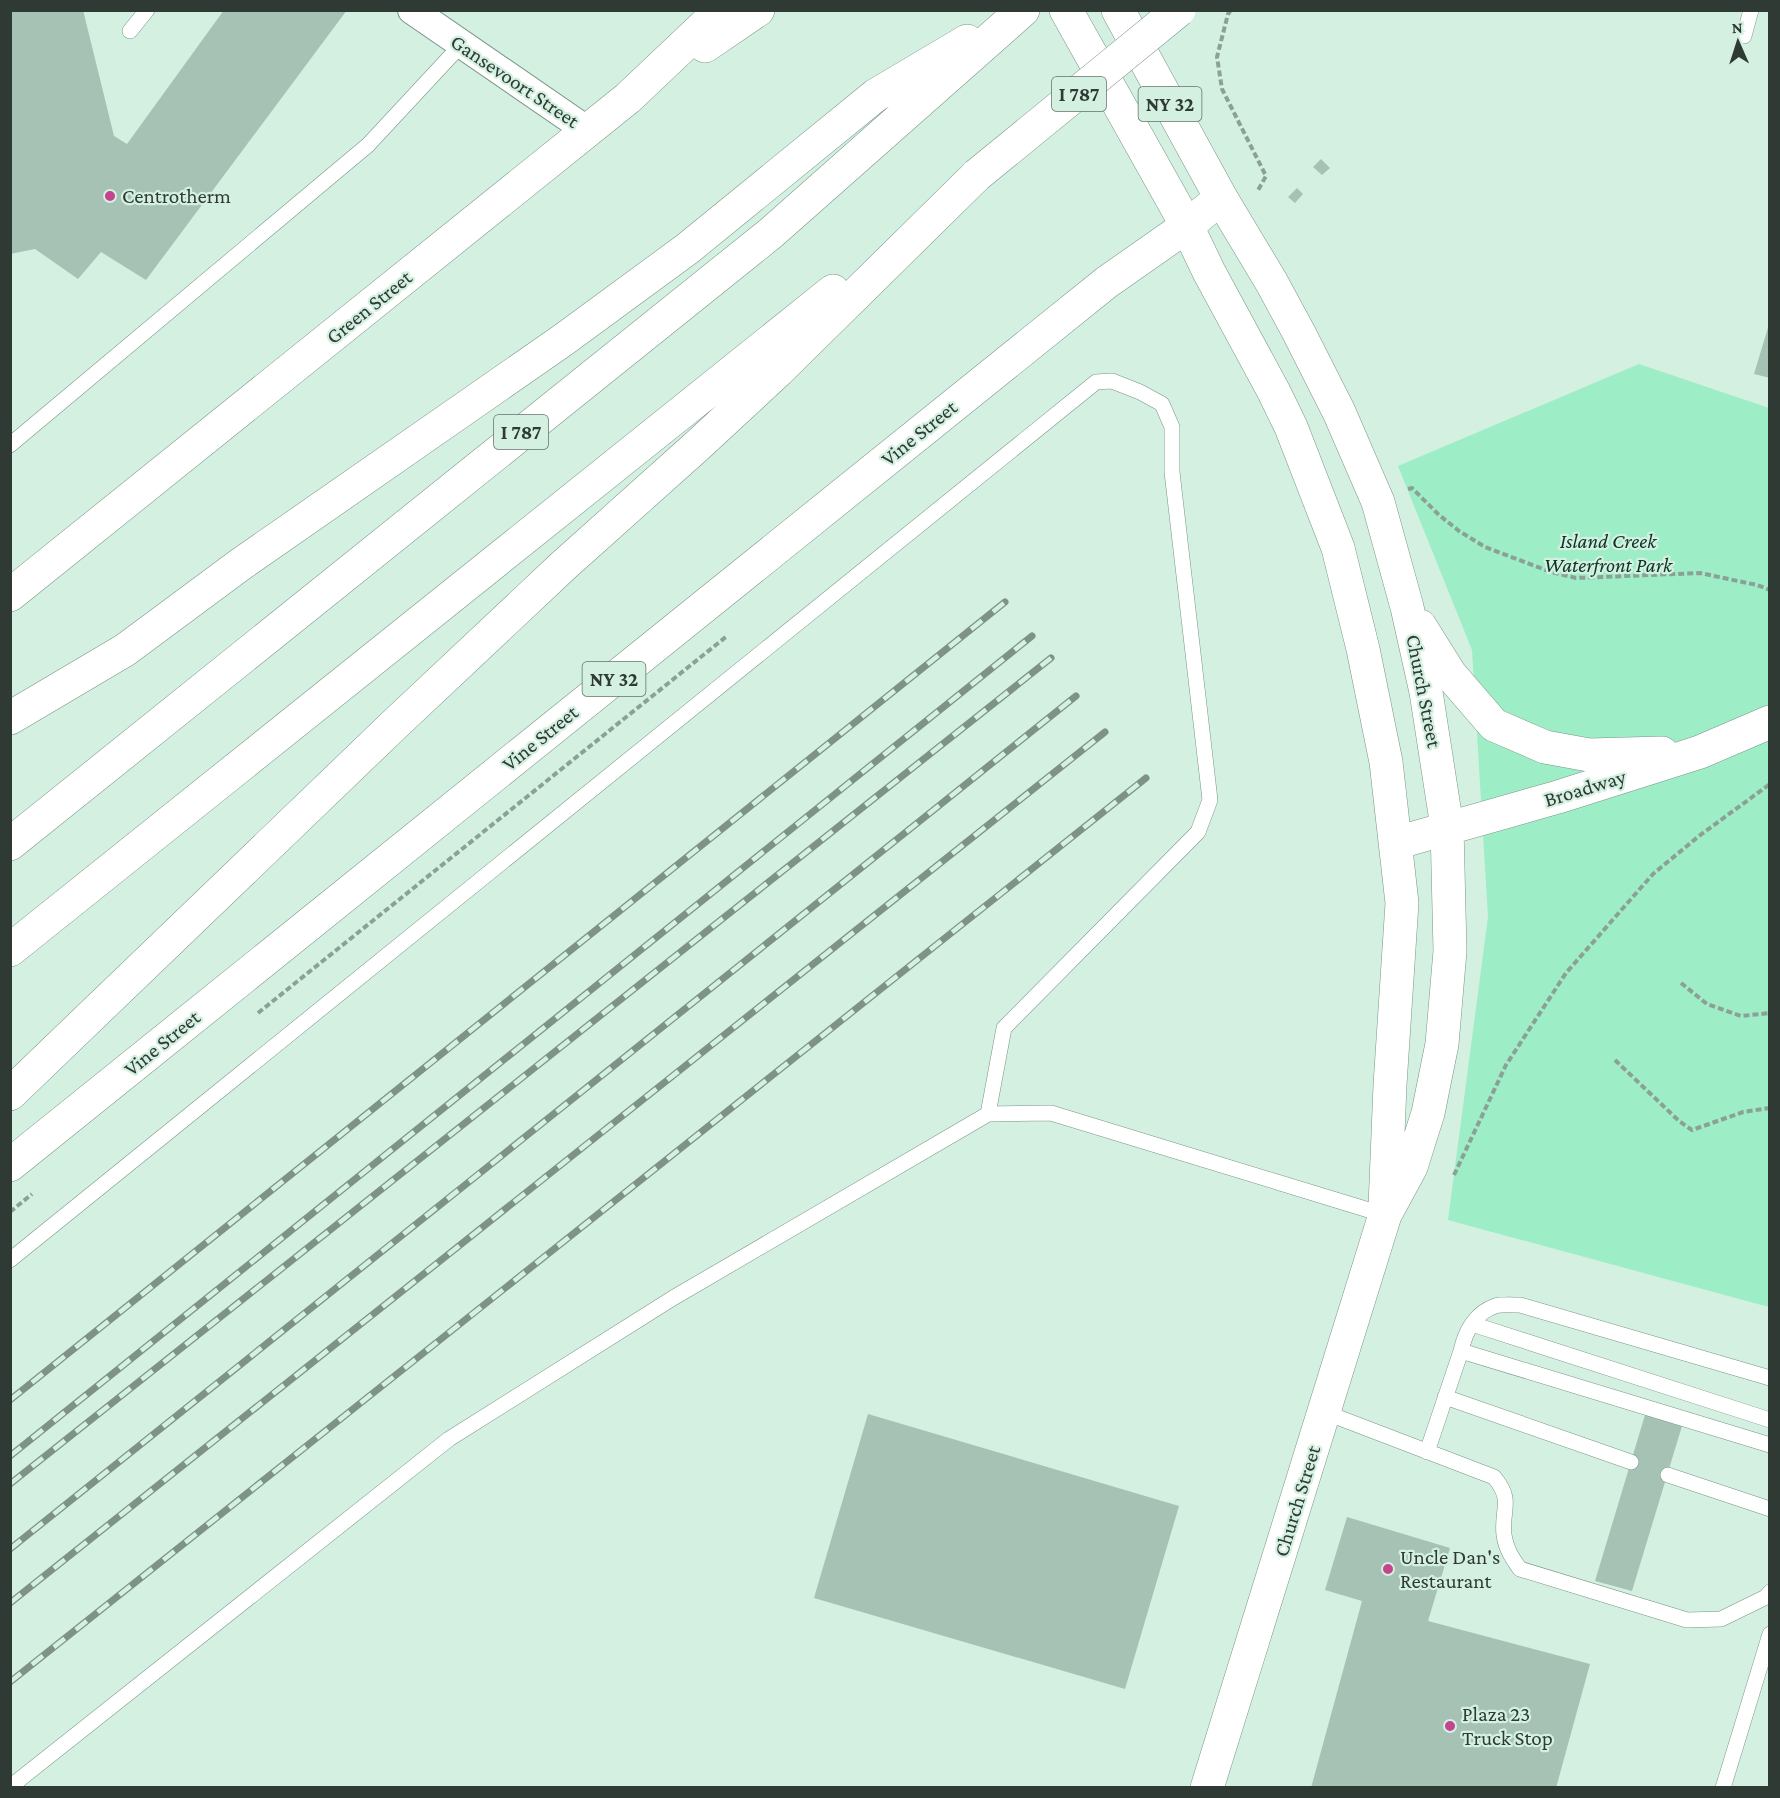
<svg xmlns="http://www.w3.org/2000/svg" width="1780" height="1798" viewBox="0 0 1780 1798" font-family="'Crimson Pro',serif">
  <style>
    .green { fill: #9dedc7 }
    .building { fill: #a6c2b4 }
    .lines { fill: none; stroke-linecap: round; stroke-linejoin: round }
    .lane-casing { stroke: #7a9588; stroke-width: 16 }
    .street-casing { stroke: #7a9588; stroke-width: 30 }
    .secondary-casing { stroke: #7a9588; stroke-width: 34 }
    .primary-casing { stroke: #7a9588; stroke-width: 34 }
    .highway-casing { stroke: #7a9588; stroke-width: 34 }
    .path { stroke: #8ca196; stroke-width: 4; stroke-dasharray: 6 3; stroke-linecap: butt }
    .lane { stroke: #fff; stroke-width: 15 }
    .street { stroke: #fff; stroke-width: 28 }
    .secondary { stroke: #fff; stroke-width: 33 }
    .primary { stroke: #fff; stroke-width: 33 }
    .highway { stroke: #fff; stroke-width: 33 }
    .rail-casing { stroke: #7e9288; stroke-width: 7 }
    .rail { stroke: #d3f0e1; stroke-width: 4.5; stroke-dasharray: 14; stroke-linecap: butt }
    .highway-bridge-casing { stroke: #7a9588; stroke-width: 34; stroke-linecap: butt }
    .highway-bridge { stroke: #fff; stroke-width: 33 }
    .poi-dot { fill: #c5448e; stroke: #d3f0e1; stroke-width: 2 }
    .labels { text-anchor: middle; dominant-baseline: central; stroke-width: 4.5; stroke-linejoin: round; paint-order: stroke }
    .shield { fill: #d3f0e1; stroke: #607169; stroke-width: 1.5 }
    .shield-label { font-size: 20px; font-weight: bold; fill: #2f3a35 }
    .street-label { font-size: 21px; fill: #2f3a35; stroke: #d3f0e1 }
    .poi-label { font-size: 21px; fill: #2f3a35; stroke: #d3f0e1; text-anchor: start }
    .park-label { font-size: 21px; font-style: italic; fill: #0c3525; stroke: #d3f0e1 }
  </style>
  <rect width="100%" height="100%" fill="#d3f0e1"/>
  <!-- green -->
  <path class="green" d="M1639,364L1769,408V1307L1448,1220L1488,917L1472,650L1398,466Z"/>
  <!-- building -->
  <path class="building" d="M10,10H83L114,136L127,144L224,10H347L146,280L101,252L78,279L35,249L10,254Z
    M1321,159L1330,168L1322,175L1313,167Z
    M1297,188L1303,194L1295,203L1288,197Z
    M1770,321V378L1754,374Z
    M868,1414L1179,1506L1125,1689L814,1598Z
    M1645,1415L1682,1426L1632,1591L1595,1581Z
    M1347,1517L1450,1548L1428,1621L1590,1664L1556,1788H1311L1362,1601L1325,1590Z"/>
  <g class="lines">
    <!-- lane casing -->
    <g class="lane-casing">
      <path id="lane" d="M130,31L147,10
        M1744,36L1751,10
        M10,445L368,145L461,45
        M10,1260L1096,382L1112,381L1140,392L1162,404L1172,427V472L1210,800L1198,832L1004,1028L988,1114
        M1472,1324L1770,1420
        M1461,1351L1770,1445
        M1445,1397L1631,1462
        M1324,1412L1494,1477C1514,1501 1501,1509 1504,1535C1506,1549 1512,1558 1520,1569L1687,1620L1721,1619L1766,1597L1770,1592
        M1427,1452L1461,1351C1465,1332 1475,1313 1495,1306C1502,1304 1513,1305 1520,1305L1770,1378
        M1668,1475L1770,1509
        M10,1787L449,1439L673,1298L988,1114L1051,1113L1385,1215
        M1723,1788L1770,1634"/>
    </g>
    <!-- street casing -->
    <g class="street-casing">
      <path id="street" d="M412,10L588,131"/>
    </g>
    <!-- secondary casing -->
    <g class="secondary-casing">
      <path id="secondary" d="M1066,10L1187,226L1209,272L1274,392L1291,427L1338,548L1363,649L1386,762L1402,903L1390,1085L1385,1207
        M705,46L758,10
        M10,595L628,98L721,10
        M1420,626L1450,674L1494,725L1545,747L1589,755L1662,753
        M1396,843L1558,797L1700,752L1770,722
        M1207,1788L1385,1215L1411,1167L1428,1113L1442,1044L1450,951L1447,827L1426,692L1407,607L1378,502L1339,412L1299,333L1272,283L1221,198"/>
    </g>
    <!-- primary casing -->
    <g class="primary-casing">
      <path id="primary" d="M10,1165L1107,282L1187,226L1221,198L1118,10"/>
    </g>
    <!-- highway casing -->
    <g class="highway-casing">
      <path id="highway" d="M10,718L125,650L241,564L563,340L687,249L876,95L967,41
        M10,844L771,233L1023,10
        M10,950L833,291
        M10,1094L395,724L563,566L697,446L778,371L977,175"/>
    </g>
    <!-- path -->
    <path class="path" d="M1231,10L1228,14L1217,57L1222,89L1266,176L1257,192
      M1408,489L1412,488L1439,515L1459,531L1485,547L1551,572L1576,578L1700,573L1757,585L1770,590
      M1681,983L1707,1004L1741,1016L1770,1013
      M258,1013L727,636
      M1615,1060L1679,1121L1692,1130L1743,1112L1770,1108
      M1454,1175L1506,1065L1566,973L1653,874L1699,836L1770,784
      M10,1212L32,1194"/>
    <!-- lane -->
    <use href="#lane" class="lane"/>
    <!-- street -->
    <use href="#street" class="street"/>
    <!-- secondary -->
    <use href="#secondary" class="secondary"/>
    <!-- primary -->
    <use href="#primary" class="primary"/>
    <!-- highway -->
    <use href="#highway" class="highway"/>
    <!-- rail casing -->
    <g class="rail-casing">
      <path id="rail" d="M10,1400L1005,602
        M10,1456L1032,636
        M10,1484L1051,658
        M10,1549L1076,696
        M10,1603L1105,732
        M10,1682L1146,778"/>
    </g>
    <!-- rail -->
    <use href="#rail" class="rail"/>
    <!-- highway-bridge casing -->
    <g class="highway-bridge-casing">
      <path id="highway-bridge" d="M977,175L1179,10"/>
    </g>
    <!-- highway-bridge -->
    <use href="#highway-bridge" class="highway-bridge"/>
  </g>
  <!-- markers -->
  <g class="poi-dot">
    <circle cx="110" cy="196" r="6"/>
    <circle cx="1388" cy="1569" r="6"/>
    <circle cx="1450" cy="1726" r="6"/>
  </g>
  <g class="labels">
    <!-- shield labels -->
    <g class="shield">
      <rect x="1052" y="77" width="54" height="34" rx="4.5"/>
      <rect x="1138.5" y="87" width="63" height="34" rx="4.5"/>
      <rect x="494" y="415" width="54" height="34" rx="4.5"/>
      <rect x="582.5" y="662" width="63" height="34" rx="4.5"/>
    </g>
    <g class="shield-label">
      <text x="1079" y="94">I 787</text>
      <text x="1170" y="104">NY 32</text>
      <text x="521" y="432">I 787</text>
      <text x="614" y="679">NY 32</text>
    </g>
    <!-- street labels -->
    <g class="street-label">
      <text transform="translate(515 81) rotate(34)">Gansevoort Street</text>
      <text transform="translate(369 307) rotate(-39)">Green Street</text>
      <text transform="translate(919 433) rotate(-39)">Vine Street</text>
      <text transform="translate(1424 691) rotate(79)">Church Street</text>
      <text transform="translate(540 738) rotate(-39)">Vine Street</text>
      <text transform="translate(1585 788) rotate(-17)">Broadway</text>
      <text transform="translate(162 1043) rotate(-39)">Vine Street</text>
      <text transform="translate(1297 1501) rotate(-73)">Church Street</text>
    </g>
    <!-- poi labels -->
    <g class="poi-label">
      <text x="122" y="196">Centrotherm</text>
      <text x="1400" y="1557">Uncle Dan's<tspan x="1400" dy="24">Restaurant</tspan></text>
      <text x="1462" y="1714">Plaza 23<tspan x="1462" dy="24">Truck Stop</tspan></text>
    </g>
    <!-- park labels -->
    <g class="park-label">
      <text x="1608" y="541">Island Creek<tspan x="1608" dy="24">Waterfront Park</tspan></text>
    </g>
  </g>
  <!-- border -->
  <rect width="1780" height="1798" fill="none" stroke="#2f3a35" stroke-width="24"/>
  <!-- north arrow -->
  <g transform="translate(1738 42) rotate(357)" stroke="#d3f0e1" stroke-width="4.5" paint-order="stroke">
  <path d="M0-4.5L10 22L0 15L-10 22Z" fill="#2f3a35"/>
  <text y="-9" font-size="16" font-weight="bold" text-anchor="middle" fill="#2f3a35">N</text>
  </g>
</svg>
